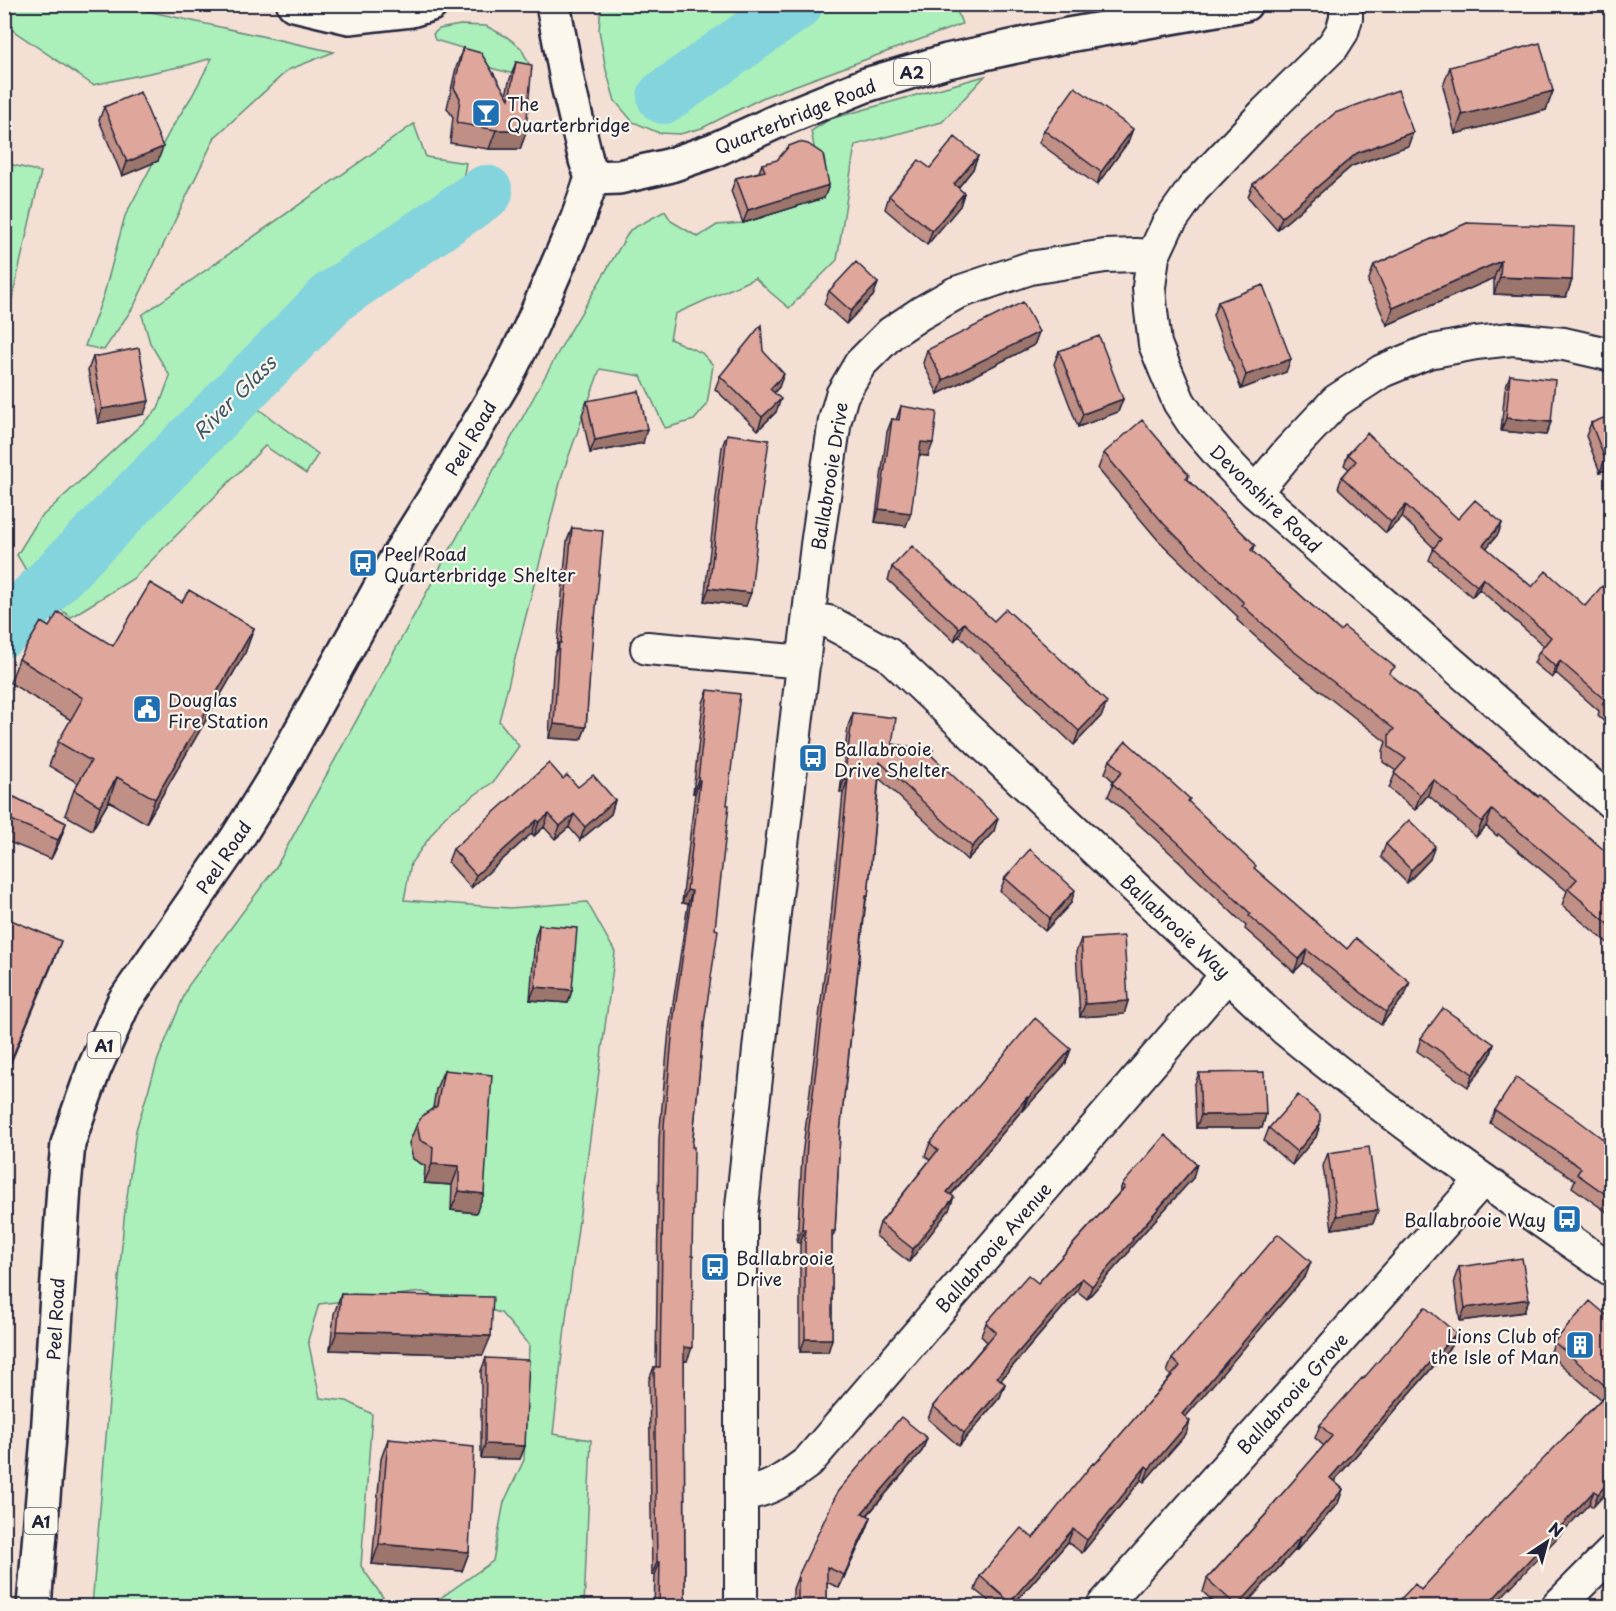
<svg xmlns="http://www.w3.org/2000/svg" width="1616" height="1611" viewBox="0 0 1616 1611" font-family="'Playpen Sans',sans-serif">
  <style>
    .green { fill: #abefba; stroke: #66887a; stroke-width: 1.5 }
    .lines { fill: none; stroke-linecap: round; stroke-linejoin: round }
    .river { stroke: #83d4dc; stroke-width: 54 }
    .minor-casing { stroke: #22223b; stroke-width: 36 }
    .trunk-casing { stroke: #22223b; stroke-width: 38 }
    .minor { stroke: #fbf7ec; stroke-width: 32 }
    .trunk { stroke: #fbf7ec; stroke-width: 33 }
    .wall { fill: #c08f85; stroke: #22223b; stroke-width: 1.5 }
    .shaded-wall { fill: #9c746c; stroke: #22223b; stroke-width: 1.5 }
    .building { fill: #dfa69b; stroke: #22223b; stroke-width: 1.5 }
    .labels { text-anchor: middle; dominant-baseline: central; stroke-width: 4.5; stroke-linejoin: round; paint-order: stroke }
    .shield { fill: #fbf7ec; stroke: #636270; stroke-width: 1.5 }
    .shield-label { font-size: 16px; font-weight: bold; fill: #22223b }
    .poi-label { font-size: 18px; fill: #22223b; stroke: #fbf7ec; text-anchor: start }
    .street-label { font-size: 18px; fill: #22223b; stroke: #fbf7ec }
    .water-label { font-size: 20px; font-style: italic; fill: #3f576b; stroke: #fbf7ec }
  </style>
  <rect width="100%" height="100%" fill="#f3dfd4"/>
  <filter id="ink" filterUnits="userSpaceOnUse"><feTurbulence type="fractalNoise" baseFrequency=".0167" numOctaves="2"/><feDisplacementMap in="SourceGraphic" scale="12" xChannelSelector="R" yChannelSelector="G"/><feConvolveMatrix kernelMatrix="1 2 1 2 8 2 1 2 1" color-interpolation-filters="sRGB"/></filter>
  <g filter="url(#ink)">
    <!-- green -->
    <path class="green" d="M4,5H120L334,52L288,70L215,137L134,306L104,350L85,346L104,294L125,216L171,129L192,96L212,58L188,65L93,85L5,25Z
      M601,5H955L962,24L764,97L702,128L680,134L659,133L633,122L615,101L606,70L599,30Z
      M460,25L486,26L507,37L521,48L532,70L510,73L460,60L462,48L435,40L433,34L439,29Z
      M985,76L942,122L855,145L837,260L789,308L770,292L755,278L675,314L670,339L702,353L713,365L707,405L694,420L665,428L641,376L600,369L562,475L499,721L519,746L493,782L445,816L411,863L404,900L510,908L587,902L615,952L567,1310L553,1434L591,1440L584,1606H398L439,1599L493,1561L504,1502L524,1460L529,1345L501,1313L422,1292L319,1304L308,1340L320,1398L347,1401L372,1414L361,1566L389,1606H92L124,1219L136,1130L158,1059L188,986L276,867L565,340L630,230L665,211L671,221L698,237L717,225L743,223L824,198L811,131L830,119Z
      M414,124L426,157L466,163L460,195L318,290L27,572L17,555L39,519L158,409L170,376L150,343L142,315Z
      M5,163L41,172L5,329L4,163Z
      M256,407L318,454L306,474L265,446L134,578L71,617L54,605Z"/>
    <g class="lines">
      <!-- river -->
      <path class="river" d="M664,97L796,4
        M4,630L333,297L486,192"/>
      <!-- minor casing -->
      <g class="minor-casing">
        <path id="minor" d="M1346,4V18L1342,32L1333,46L1266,112L1193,189L1167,226L1153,256L1149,287L1151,311L1155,344L1165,369L1179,402L1195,426L1220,455L1255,492L1612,803
          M1255,492L1289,451L1336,401L1382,371L1428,352L1476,343L1512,339L1564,344L1612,355
          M809,619L829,622L888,654L1286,1030C1390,1116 1501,1193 1612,1270
          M647,648L804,662
          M741,1494C770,1491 785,1479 808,1462L1227,975
          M741,1606V1216L771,939L817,545L835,420L842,395L860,364L891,333L921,313L956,293L1030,268L1105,256L1136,255L1153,256
          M1103,1606L1482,1180
          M1558,1606L1612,1552"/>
      </g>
      <!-- trunk casing -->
      <g class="trunk-casing">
        <path id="trunk" d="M294,4L349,17L411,10L431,4
          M592,178L619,177L668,166L714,150L782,119L866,85L947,61L1068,35L1245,4
          M34,1606L48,1436L64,1186L68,1144L75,1122L94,1069L124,1002L236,840L277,774L397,558L439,491L505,379L530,329L578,218L592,178L586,160L568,85L553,4"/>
      </g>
      <!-- minor -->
      <use href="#minor" class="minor"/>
      <!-- trunk -->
      <use href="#trunk" class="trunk"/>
    </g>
    <!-- wall -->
    <path class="wall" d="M463,48L506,95L509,82L516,62L526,128L527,130L520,149H489L450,143L453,117L447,108L456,68Z
      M1450,67L1553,91L1546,110L1455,134L1443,86Z
      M104,107L158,161L122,176L99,120Z
      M1044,130L1128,142L1097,185L1039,143Z
      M1413,132L1408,146L1352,166L1277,230L1248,197L1253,184Z
      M978,156L973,169L958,188L964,193L960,206L927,245L885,209L889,196L930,168Z
      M762,164L829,185L824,198L743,223L731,191L736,178L759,172Z
      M1467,223L1572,280L1566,297L1494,294V278L1387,325L1368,282L1374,265Z
      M878,283L873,296L846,324L824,304L829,291Z
      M1218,302L1286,372L1241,389L1213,315Z
      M1039,332L1034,345L938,394L923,363L927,350Z
      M763,351L779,387L774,392L776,412L758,430L715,389L720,376Z
      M1059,351L1123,399L1118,412L1078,427L1054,364Z
      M93,357L144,414L98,423L88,370Z
      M1510,375L1551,422L1546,435L1501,431L1505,389Z
      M587,401L643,443L590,453L582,415Z
      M901,406L928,456L919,455L906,526L875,522L887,432L892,419L896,420Z
      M1591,423L1611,468L1600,472L1586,436Z
      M727,434L746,606L704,601L722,447Z
      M1104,453L1189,475L1188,480L1255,545L1253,552L1340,631L1391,675L1611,856V946L1562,905L1567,891L1498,834L1497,836L1486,826L1476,837L1428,795L1415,810L1389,788L1396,771L1383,762V751L1386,742L1287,665L1237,620L1238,617L1158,540L1098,469Z
      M1348,454L1458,519L1502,523L1498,534L1486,548L1532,587L1585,606L1611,594V728L1598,716L1599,711L1556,673L1552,678L1534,663L1539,652L1544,646L1479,589L1472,597L1429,560L1434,548L1402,517L1386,533L1338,488L1342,477L1349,469L1344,465Z
      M572,528L595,619L593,623L586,727L581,740L549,738L554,656L557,649L567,541Z
      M892,567L994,621L1102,715L1074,745L959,636L954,641L888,580Z
      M182,602L254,628L245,653L146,823L109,801L92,830L65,815L74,790L78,783L49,766L58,742L71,720L10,683L19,659L49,627L113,646Z
      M708,690L704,1024L692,1147L687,1361H684L685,1606H654L655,1575H652L649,1380L654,1367H656L659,1139L669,1030L688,904L682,903L695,793H693L703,703Z
      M853,713L892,744L932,756L994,831L967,860L879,778L868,896L866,901L840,1133L835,1231L832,1238V1339L828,1352H800V1243L797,1242L802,1156L829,936L843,793L840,792L848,726Z
      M1110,760L1188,802L1255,869L1347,949L1405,995L1381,1025L1303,963L1294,972L1245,929L1246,926L1179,862V861L1108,796L1114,782L1105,773Z
      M563,779L578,787L615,800L611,814L580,840L569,827L555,839L544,827L534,836L532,833L471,888L448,862L453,849Z
      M4,792L66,823L59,843L51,859L4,840Z
      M1386,844L1430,859L1407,883L1381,857Z
      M1005,878L1071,903L1045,931L1000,891Z
      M539,925L572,990L568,1003L530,1000L535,938Z
      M1081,939L1128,1001L1124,1014L1080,1017L1076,952Z
      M1421,1038L1494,1044L1490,1057L1468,1087L1417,1051Z
      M1066,1063L1023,1111L1022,1110L951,1195L949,1210L909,1262L876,1236L880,1223L930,1160L925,1156L930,1143Z
      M444,1070L476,1213L451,1210L452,1185L424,1183L425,1166L413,1159L409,1143L417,1124L433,1108L436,1089Z
      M1199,1073L1266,1114L1262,1128H1196L1194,1086Z
      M1495,1110L1611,1145V1215L1572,1187L1575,1180L1490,1123Z
      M1320,1124L1316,1137L1292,1165L1264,1141L1269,1128Z
      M1328,1153L1378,1210L1373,1223L1332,1229L1323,1166Z
      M1193,1178L1130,1248L1128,1253L1087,1299L1077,1291L1001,1380L1005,1384L1000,1397L959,1446L928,1419L933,1406L987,1342L981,1336L986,1323L1038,1283L1119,1193L1122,1185Z
      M1459,1267L1529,1299L1524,1312L1460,1321L1454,1280Z
      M1306,1275L1185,1417L1186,1434L1144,1482L1141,1480L1082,1553L1068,1542L1012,1606H995L975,1590L980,1576L1033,1538L1171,1376L1167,1372L1172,1359Z
      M341,1294L483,1355L330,1350L334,1314Z
      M1611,1319V1487L1593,1507L1589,1504L1421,1590L1601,1399L1550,1355L1554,1342Z
      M1456,1333L1451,1346L1334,1481L1343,1489L1338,1503L1296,1551L1295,1550L1244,1606H1218L1203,1592L1207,1579L1267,1513L1269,1509L1324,1446L1315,1438L1320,1425Z
      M486,1358L525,1446L520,1459L481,1458V1371Z
      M927,1438L922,1451L867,1516L871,1517L866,1531L839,1588L827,1582V1606H793V1589L798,1576Z
      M388,1439L469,1552L462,1571L372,1564L381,1459Z"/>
    <!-- shaded-wall -->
    <path class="shaded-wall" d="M1553,91L1546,110L1455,134L1462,115Z
      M1133,129L1128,142L1097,185L1101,172Z
      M496,130H527L520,149H489Z
      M1413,132L1408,146L1352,166L1277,230L1282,217L1357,153Z
      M163,147L158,161L122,176L127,162Z
      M978,156L973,169L950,198L954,184Z
      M829,185L824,198L743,223L748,210Z
      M964,193L960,206L927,245L932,231Z
      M1501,261L1494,278L1387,325L1393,308Z
      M1500,277L1572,280L1566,297L1494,294Z
      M878,283L873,296L846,324L851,311Z
      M1039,332L1034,345L938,394L943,380Z
      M1291,359L1286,372L1241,389L1246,375Z
      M784,374L779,387L766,402L770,389Z
      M781,399L776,412L758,430L762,417Z
      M1123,399L1118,412L1078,427L1083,414Z
      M149,401L144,414L98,423L102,409Z
      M1506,418L1551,422L1546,435L1501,431Z
      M647,429L643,443L590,453L595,440Z
      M921,442L933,443L928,456L916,455Z
      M1611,457V468L1600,472L1605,459Z
      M1406,505L1402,517L1386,533L1391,522Z
      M879,509L911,513L906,526L875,522Z
      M1502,523L1498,534L1479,557L1483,545Z
      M1483,578L1479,589L1472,597L1477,586Z
      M709,588L751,593L746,606L704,601Z
      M964,623L959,636L954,641L959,628Z
      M254,628L245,653L146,823L155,799Z
      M1560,661L1556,673L1552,678L1556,667Z
      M1107,702L1102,715L1074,745L1079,731Z
      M554,724L586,727L581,740L549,738Z
      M117,777L109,801L92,830L100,806Z
      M844,779H848L843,793L840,792Z
      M1433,779L1428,795L1415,810L1420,795Z
      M698,780H700L695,793H693Z
      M615,800L611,814L580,840L585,827Z
      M1492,810L1486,826L1476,837L1482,822Z
      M549,814L544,827L534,836L539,822Z
      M574,814L569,827L555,839L560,826Z
      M998,818L994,831L967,860L972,847Z
      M537,820L532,833L471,888L476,875Z
      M66,823L59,843L51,859L58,840Z
      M1435,846L1430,859L1407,883L1411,870Z
      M687,890L692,891L688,904L682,903Z
      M1075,890L1071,903L1045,931L1050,918Z
      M61,941L54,960L4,1079L6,1072Z
      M1307,950L1303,963L1294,972L1299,959Z
      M1410,982L1405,995L1381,1025L1386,1012Z
      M535,987L572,990L568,1003L530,1000Z
      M1128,1001L1124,1014L1080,1017L1085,1004Z
      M1494,1044L1490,1057L1468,1087L1473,1074Z
      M1071,1049L1066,1063L1023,1111L1028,1098Z
      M1027,1097L1022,1110L942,1205L947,1192Z
      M1266,1114L1262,1128H1196L1201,1115Z
      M1320,1124L1316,1137L1292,1165L1297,1152Z
      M432,1164L459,1166L452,1185L424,1183Z
      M1197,1164L1193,1178L1130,1248L1128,1253L1087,1299L1092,1286Z
      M459,1191L484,1194L476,1213L451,1210Z
      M954,1197L949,1210L909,1262L913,1249Z
      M1378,1210L1373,1223L1332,1229L1337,1216Z
      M802,1229H805L800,1243L797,1242Z
      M1311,1262L1306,1275L1177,1427L1182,1414Z
      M1082,1278L1077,1291L992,1390L997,1377Z
      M1529,1299L1524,1312L1460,1321L1465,1308Z
      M337,1331L491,1336L483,1355L330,1350Z
      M1456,1333L1451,1346L1325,1491L1330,1478Z
      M805,1339H832L828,1352H800Z
      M684,1347L692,1348L687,1361H679Z
      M1005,1384L1000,1397L959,1446L964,1433Z
      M1190,1421L1186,1434L1144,1482L1149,1469Z
      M927,1438L922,1451L857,1527L862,1513Z
      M485,1444L525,1446L520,1459L481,1458Z
      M1146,1466L1141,1480L1082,1553L1087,1540Z
      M1611,1479V1487L1593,1507L1598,1494Z
      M1343,1489L1338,1503L1296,1551L1301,1538Z
      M1594,1491L1589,1504L1493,1606H1486Z
      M871,1517L866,1531L839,1588L844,1575Z
      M1073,1529L1068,1542L1012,1606H1008L1010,1602Z
      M1300,1537L1295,1550L1244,1606H1237Z
      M379,1544L469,1552L462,1571L372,1564Z
      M657,1562H660L655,1575H652Z"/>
    <!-- building -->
    <path class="building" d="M1540,43L1553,91L1462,115L1450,67Z
      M463,48L481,53L509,99L516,62L532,65L526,128L527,130H496L457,123L460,98L454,88Z
      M1075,87L1133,129L1101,172L1044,130Z
      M1398,90L1413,132L1357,153L1282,217L1253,184L1335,113Z
      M140,92L163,147L127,162L104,107Z
      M955,137L978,156L954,184L964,193L932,231L889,196L919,160L930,168Z
      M799,142L808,144L823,154L829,185L748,210L736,178L765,171L762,164L777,160L789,146Z
      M1467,223L1574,227L1572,280L1500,277L1501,261L1393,308L1374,265Z
      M856,262L878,283L851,311L829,291Z
      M1263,285L1291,359L1246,375L1218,302Z
      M1023,302L1039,332L943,380L927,350Z
      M761,325L763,351L784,374L770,389L781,399L762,417L720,376Z
      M1099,336L1123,399L1083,414L1059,351Z
      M139,348L149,401L102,409L93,357Z
      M1510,375L1555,380L1551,422L1506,418Z
      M639,391L647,429L595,440L587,401Z
      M901,406L937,412L933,443L921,442L911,513L879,509L892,419L899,420Z
      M1611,415V457L1605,459L1591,423Z
      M1142,420L1189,475L1186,478L1255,545L1251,550L1340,631L1344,627L1395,667L1389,673L1538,797L1540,795L1611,856V926L1568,889L1577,879L1504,819L1503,820L1492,810L1482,822L1433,779L1420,795L1394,773L1406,759L1389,747V735L1394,729L1292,650L1242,605L1244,603L1164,524L1104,453Z
      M1367,433L1458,519L1475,500L1502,523L1483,545L1532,587L1546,571L1585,606L1602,586L1611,594V713L1602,704L1605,700L1560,661L1556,667L1539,652L1551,637L1483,578L1477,586L1433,549L1441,539L1406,505L1391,522L1342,477L1356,461L1348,454Z
      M727,434L769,440L757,528L758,529L751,593L709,588Z
      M572,528L603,531L595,619L594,618L586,727L554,724L559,643H561Z
      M912,546L994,621L1006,609L1107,702L1079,731L964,623L959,628L892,567Z
      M150,583L182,602L189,590L254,628L155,799L117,777L100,806L74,790L91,761L58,742L83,698L19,659L41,622L49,627L58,612L113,646Z
      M708,690L740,694L727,805H729L715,929L718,930L704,1024L692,1147H694L692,1256H693L692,1348L684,1347L685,1606H659L660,1562H657L654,1367H660L664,1126L674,1016L692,891L687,890L700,780H698Z
      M853,713L896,718L892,744L933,750L932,756L998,818L972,847L880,762L868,896H866L840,1133L835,1231H832V1339H805V1229H802L807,1143L834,922L848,779H844Z
      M1126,741L1190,799L1188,801L1256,866L1254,868L1347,949L1356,938L1410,982L1386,1012L1307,950L1299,959L1249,916L1251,914L1184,849V848L1112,783L1122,772L1110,760Z
      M549,763L563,779L567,775L578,787L593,775L615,800L585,827L574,814L560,826L549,814L539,822L537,820L476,875L453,849Z
      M4,792L66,823L58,840L7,818L4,827Z
      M1409,820L1435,846L1411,870L1386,844Z
      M1030,849L1075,890L1050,918L1005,878Z
      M4,917L61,941L6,1072L4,1071Z
      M539,925L577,928L572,990L535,987Z
      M1124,936L1128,1001L1085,1004L1081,939Z
      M1443,1008L1494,1044L1473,1074L1421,1038Z
      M1035,1018L1071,1049L1028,1098L1027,1097L947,1192L954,1197L913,1249L880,1223L938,1150L930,1143Z
      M444,1070L492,1075L484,1194L459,1191V1166L432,1164L433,1147L420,1140L417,1124L423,1115L437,1106Z
      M1264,1072L1266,1114L1201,1115L1199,1073Z
      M1516,1078L1571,1115L1611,1145V1198L1577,1174L1581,1168L1495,1110Z
      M1298,1095L1320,1114V1124L1297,1152L1269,1128Z
      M1165,1135L1197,1164L1132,1239L1133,1240L1092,1286L1082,1278L997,1377L1005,1384L964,1433L933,1406L996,1332L986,1323L1028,1275L1038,1283L1125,1187L1122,1185Z
      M1369,1147L1378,1210L1337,1216L1328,1153Z
      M1278,1234L1311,1262L1182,1414L1190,1421L1149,1469L1146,1466L1087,1540L1073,1529L1010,1602L980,1576L1021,1528L1033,1538L1093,1463L1095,1464L1180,1366L1172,1359Z
      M1522,1258L1529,1299L1465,1308L1459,1267Z
      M341,1294L493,1297L491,1336L337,1331Z
      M1590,1301L1611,1319V1479L1598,1494L1594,1491L1486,1606H1394L1415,1584L1421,1590L1495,1509L1610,1390L1554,1342Z
      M1425,1307L1456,1333L1330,1478L1343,1489L1301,1538L1300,1537L1237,1606L1207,1579L1270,1510L1269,1509L1332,1436L1320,1425L1362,1378L1363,1379Z
      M486,1358L529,1360L525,1446L485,1444Z
      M901,1417L927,1438L862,1513L871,1517L844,1575L827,1567V1606H798V1576L838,1491Z
      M388,1439L474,1447L469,1552L379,1544Z
      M966,1603L968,1606H960Z"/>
  </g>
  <!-- icons -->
  <defs>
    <g id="bar-square" transform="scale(1.5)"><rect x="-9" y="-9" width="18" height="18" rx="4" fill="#1f6fb2" stroke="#fbf7ec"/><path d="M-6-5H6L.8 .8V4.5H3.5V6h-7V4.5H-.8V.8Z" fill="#fff"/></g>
    <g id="bus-square" transform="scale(1.5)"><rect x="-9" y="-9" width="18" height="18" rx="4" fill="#1f6fb2" stroke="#fbf7ec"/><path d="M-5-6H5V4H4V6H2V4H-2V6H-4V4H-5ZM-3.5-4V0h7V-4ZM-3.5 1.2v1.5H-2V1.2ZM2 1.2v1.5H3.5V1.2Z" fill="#fff"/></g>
    <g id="civic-square" transform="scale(1.5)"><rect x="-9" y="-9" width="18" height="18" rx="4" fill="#1f6fb2" stroke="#fbf7ec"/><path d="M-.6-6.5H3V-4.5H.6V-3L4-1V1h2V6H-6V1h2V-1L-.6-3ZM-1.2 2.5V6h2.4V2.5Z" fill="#fff"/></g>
    <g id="building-square" transform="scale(1.5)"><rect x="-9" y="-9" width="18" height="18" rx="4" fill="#1f6fb2" stroke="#fbf7ec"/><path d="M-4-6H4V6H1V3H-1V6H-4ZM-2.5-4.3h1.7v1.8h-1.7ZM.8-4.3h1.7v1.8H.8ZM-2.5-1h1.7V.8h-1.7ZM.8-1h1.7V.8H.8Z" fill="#fff"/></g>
  </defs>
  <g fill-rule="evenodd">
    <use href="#bar-square" x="486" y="113"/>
    <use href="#bus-square" x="363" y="563"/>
    <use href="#civic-square" x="147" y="709"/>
    <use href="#bus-square" x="813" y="758"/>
    <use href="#bus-square" x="1567" y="1219"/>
    <use href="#bus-square" x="715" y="1267"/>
    <use href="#building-square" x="1580" y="1345"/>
  </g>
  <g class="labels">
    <!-- shield labels -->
    <g class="shield">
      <rect x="894" y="59" width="36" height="26" rx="4.5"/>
      <rect x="87.5" y="1032" width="33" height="26" rx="4.5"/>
      <rect x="24.5" y="1508" width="33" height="26" rx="4.5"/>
    </g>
    <g class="shield-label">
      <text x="912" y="72">A2</text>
      <text x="104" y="1045">A1</text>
      <text x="41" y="1521">A1</text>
    </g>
    <!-- poi labels -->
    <g class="poi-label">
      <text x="507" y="103">The<tspan x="507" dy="21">Quarterbridge</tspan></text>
      <text x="384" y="553">Peel Road<tspan x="384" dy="21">Quarterbridge Shelter</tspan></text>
      <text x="168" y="699">Douglas<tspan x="168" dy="21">Fire Station</tspan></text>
      <text x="834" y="748">Ballabrooie<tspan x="834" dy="21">Drive Shelter</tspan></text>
      <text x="1546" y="1219" text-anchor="end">Ballabrooie Way</text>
      <text x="736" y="1257">Ballabrooie<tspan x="736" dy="21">Drive</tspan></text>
      <text x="1559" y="1335" text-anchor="end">Lions Club of<tspan x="1559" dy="21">the Isle of Man</tspan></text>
    </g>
    <!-- street labels -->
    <g class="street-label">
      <text transform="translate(795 116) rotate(-22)">Quarterbridge Road</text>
      <text transform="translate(470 438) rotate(-60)">Peel Road</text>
      <text transform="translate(829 476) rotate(-81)">Ballabrooie Drive</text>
      <text transform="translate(1266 498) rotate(44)">Devonshire Road</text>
      <text transform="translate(223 857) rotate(-56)">Peel Road</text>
      <text transform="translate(1176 926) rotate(43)">Ballabrooie Way</text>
      <text transform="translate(993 1247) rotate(-49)">Ballabrooie Avenue</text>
      <text transform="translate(55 1319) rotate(-87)">Peel Road</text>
      <text transform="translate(1292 1393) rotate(-48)">Ballabrooie Grove</text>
    </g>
    <!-- water labels -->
    <g class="water-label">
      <text transform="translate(234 397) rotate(-45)">River Glass</text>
    </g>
  </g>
  <!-- margin -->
  <rect width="1616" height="1611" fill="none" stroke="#fbf7ec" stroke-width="24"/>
  <rect x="12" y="12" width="1592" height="1587" fill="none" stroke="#22223b" stroke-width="2" filter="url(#ink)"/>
  <!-- north arrow -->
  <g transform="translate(1547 1542) rotate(36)" stroke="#fbf7ec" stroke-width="4.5" paint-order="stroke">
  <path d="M0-4.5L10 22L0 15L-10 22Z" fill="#22223b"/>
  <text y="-9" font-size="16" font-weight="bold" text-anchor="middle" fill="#22223b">N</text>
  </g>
</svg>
